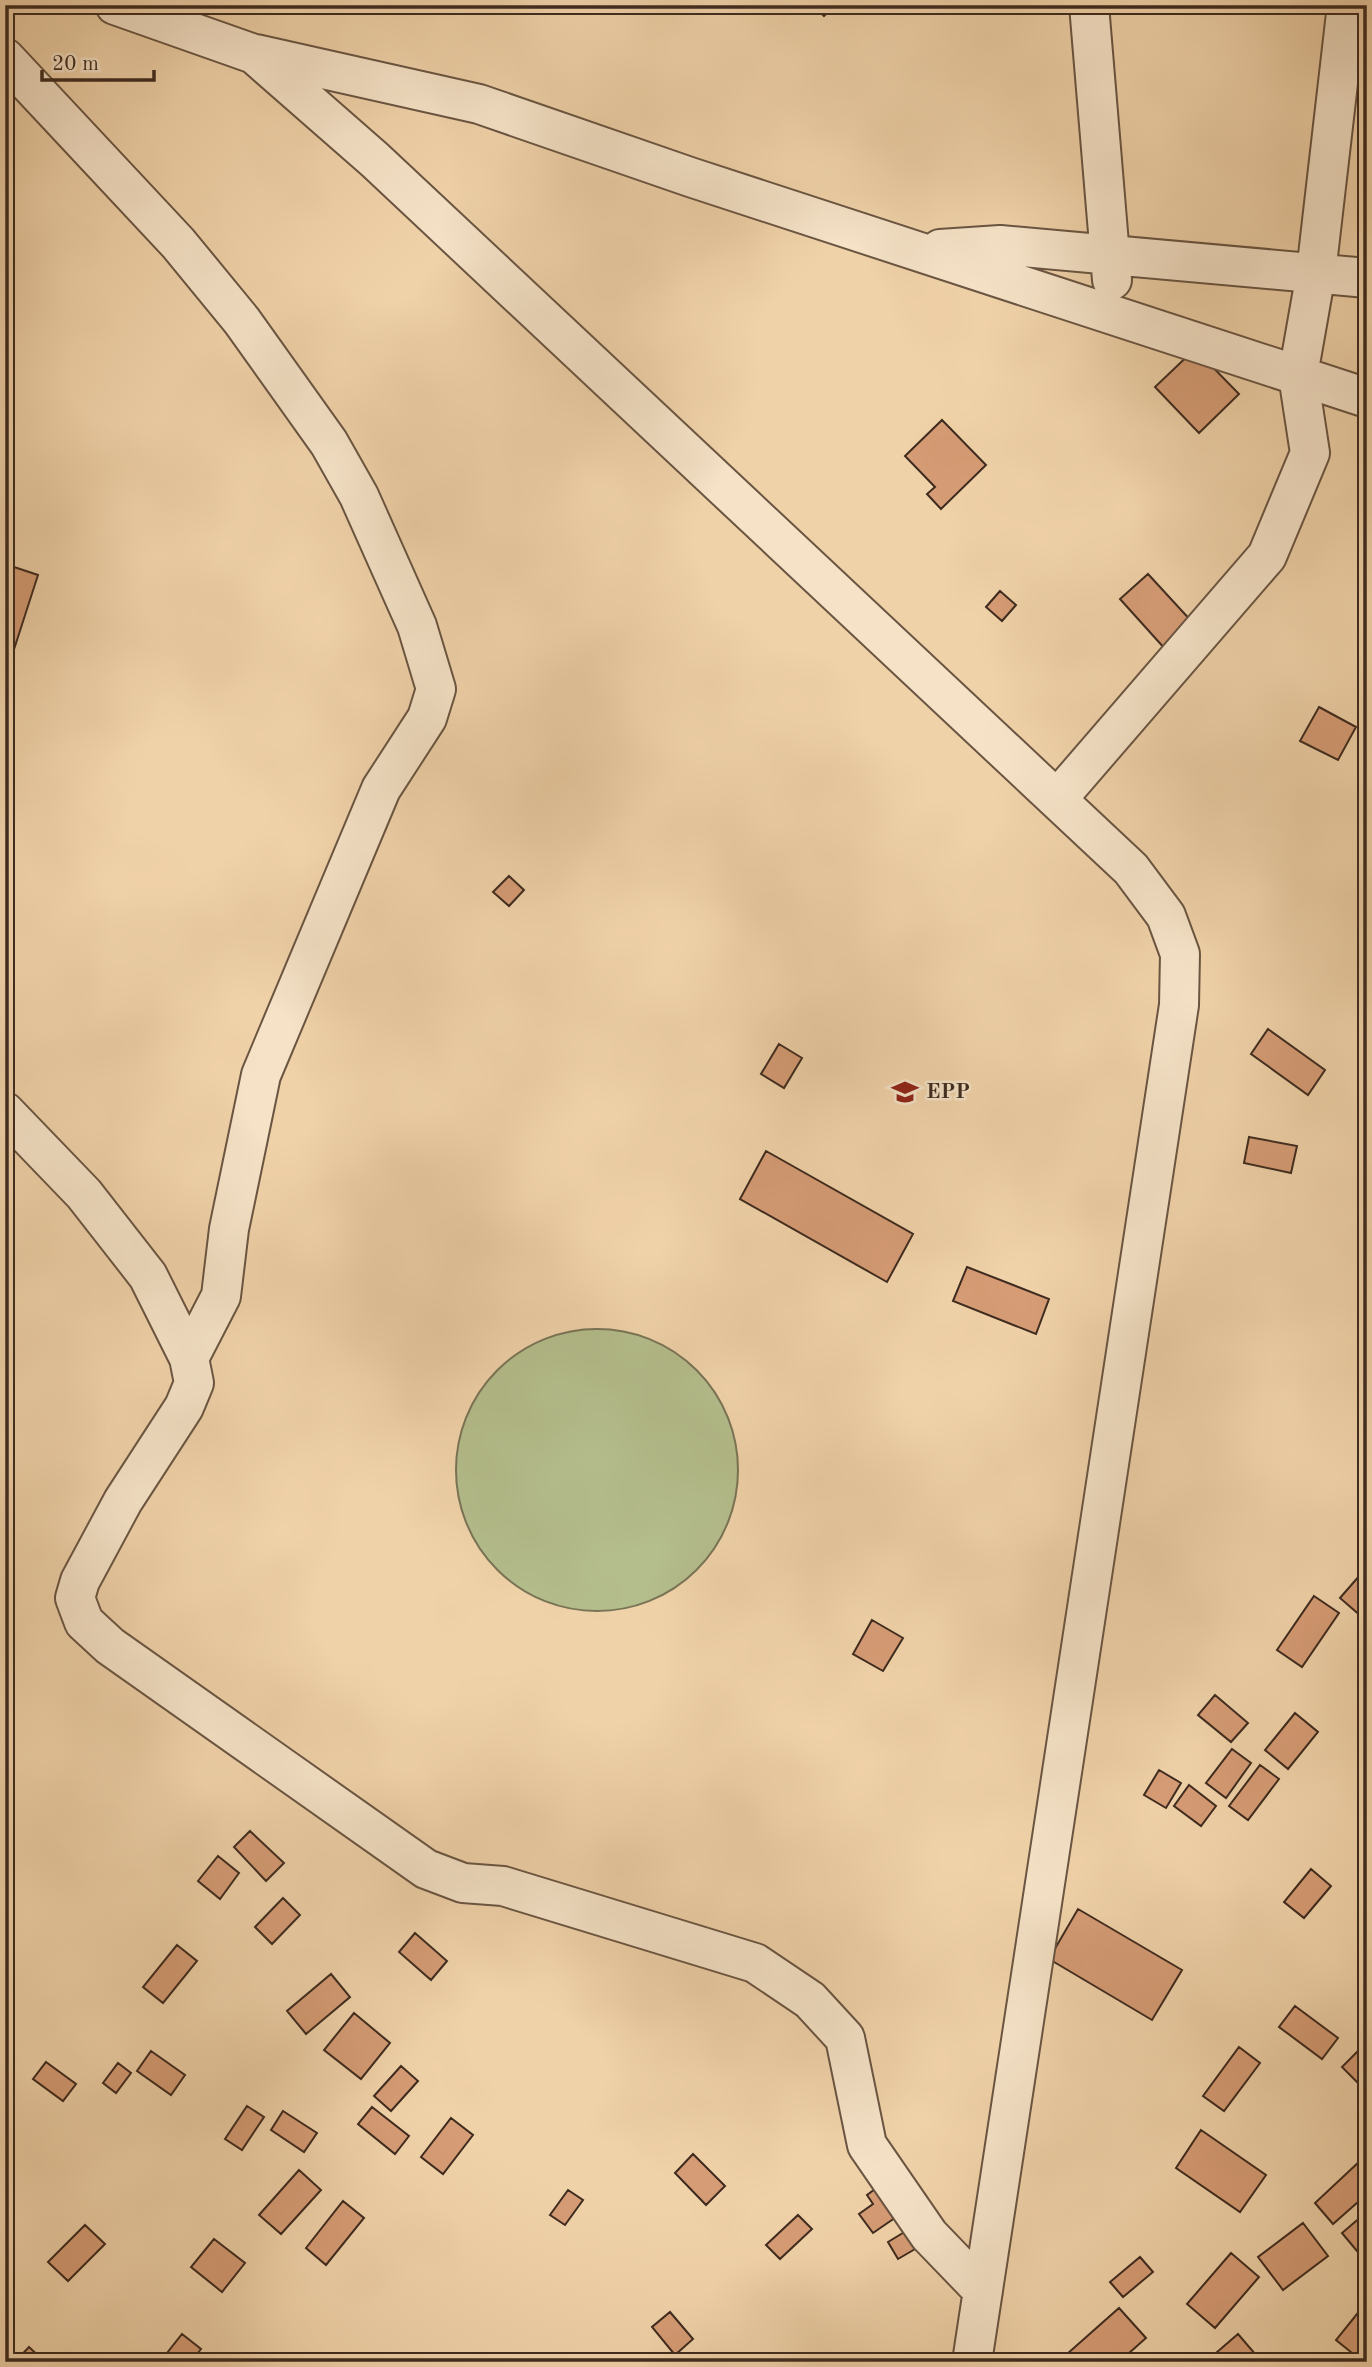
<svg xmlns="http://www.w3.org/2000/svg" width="1372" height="2367" viewBox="0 0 1372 2367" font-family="'Old Standard TT',serif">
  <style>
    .green { fill: #b4bd8c; stroke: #797456; stroke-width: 2 }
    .building { fill: #d69c75; stroke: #3e2b1f; stroke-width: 2 }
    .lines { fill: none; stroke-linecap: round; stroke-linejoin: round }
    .street-casing { stroke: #6a5542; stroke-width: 42 }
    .street { stroke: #f5e2c7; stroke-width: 38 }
    .labels { text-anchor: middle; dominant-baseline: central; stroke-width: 5; stroke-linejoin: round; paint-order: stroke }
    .poi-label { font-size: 21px; font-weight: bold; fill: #3e2b1f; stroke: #f5e2c7; text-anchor: start }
  </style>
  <rect width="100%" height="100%" fill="#f0d2a9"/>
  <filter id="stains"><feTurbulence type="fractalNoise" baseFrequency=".00286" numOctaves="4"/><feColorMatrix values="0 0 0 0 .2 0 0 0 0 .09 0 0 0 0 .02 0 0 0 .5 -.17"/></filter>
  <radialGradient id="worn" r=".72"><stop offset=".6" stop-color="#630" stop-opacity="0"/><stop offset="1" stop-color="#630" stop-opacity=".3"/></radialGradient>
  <!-- green -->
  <path class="green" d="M456 1470a141 141 0 1 1 282 0a141 141 0 1 1-282 0Z"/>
  <!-- building -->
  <path class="building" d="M813,5H835L824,16Z
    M1195,349L1239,394L1199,433L1155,387Z
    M942,420L986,465L941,509L927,494L935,487L905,456Z
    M5,564L38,575L7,671H5Z
    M1148,574L1194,624L1166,650L1120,599Z
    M1000,591L1016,605L1002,621L986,607Z
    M1319,707L1356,727L1338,760L1300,741Z
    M509,876L524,890L509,906L493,892Z
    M1268,1029L1325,1070L1308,1095L1251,1054Z
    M779,1044L802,1058L784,1088L761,1074Z
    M1249,1137L1297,1146L1291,1173L1244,1163Z
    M766,1151L913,1234L887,1282L740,1199Z
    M967,1267L1049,1299L1036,1334L953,1301Z
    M1367,1567V1611L1362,1617L1340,1598Z
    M1314,1596L1339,1613L1302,1667L1277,1650Z
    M872,1620L903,1638L883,1671L853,1654Z
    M1215,1695L1248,1723L1231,1742L1198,1715Z
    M1295,1713L1318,1732L1288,1769L1265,1750Z
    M1232,1749L1251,1763L1226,1798L1206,1783Z
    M1260,1765L1279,1779L1248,1820L1229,1806Z
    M1159,1770L1181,1783L1166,1808L1144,1795Z
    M1189,1785L1216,1806L1201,1826L1174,1806Z
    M250,1831L284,1863L266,1881L234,1847Z
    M218,1856L239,1873L220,1899L198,1881Z
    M1311,1869L1331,1886L1304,1918L1284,1902Z
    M283,1898L300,1915L272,1944L255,1927Z
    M1078,1909L1182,1970L1152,2020L1049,1959Z
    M415,1933L447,1961L431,1980L399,1952Z
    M177,1945L197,1961L163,2003L143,1987Z
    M331,1974L350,1997L306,2034L287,2011Z
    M1295,2006L1338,2038L1322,2059L1279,2027Z
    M354,2013L390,2043L361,2079L324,2050Z
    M1239,2047L1260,2063L1224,2111L1203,2096Z
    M151,2051L185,2075L171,2095L137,2071Z
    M1358,2051L1367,2060V2092L1342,2067Z
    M46,2062L76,2084L63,2101L33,2079Z
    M118,2063L131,2073L116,2093L103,2083Z
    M401,2066L418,2081L391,2111L374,2096Z
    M247,2106L264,2117L242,2150L225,2139Z
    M372,2107L409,2136L395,2154L358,2124Z
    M283,2111L317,2133L304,2152L271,2130Z
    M451,2118L473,2135L443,2174L421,2157Z
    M1201,2130L1266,2175L1240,2212L1176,2168Z
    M693,2154L725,2186L706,2205L675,2173Z
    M1360,2161L1367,2168V2194L1333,2224L1315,2203Z
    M299,2170L321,2190L281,2234L259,2215Z
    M882,2184L902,2213L873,2233L859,2214L873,2204L867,2195Z
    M568,2190L583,2200L565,2225L550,2215Z
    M343,2201L364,2218L326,2265L306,2248Z
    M798,2215L812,2229L780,2259L766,2245Z
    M1362,2216L1367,2222V2263L1342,2233Z
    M1303,2223L1328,2256L1283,2290L1258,2257Z
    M85,2225L105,2244L68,2281L48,2262Z
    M911,2228L922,2245L898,2259L888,2242Z
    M214,2239L245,2263L222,2292L191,2267Z
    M1231,2253L1259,2277L1215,2328L1187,2304Z
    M1140,2257L1153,2272L1123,2297L1110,2282Z
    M1119,2308L1146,2338L1119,2362H1074L1067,2354Z
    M670,2312L693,2339L675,2355L652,2327Z
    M1357,2314L1367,2322V2346L1357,2357L1336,2340Z
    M182,2334L201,2349L191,2362H160Z
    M1238,2334L1262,2362H1212L1209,2359Z
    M29,2347L44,2361L15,2362Z"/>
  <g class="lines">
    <!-- street casing -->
    <g class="street-casing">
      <path id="street" d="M115,5L254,54L375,160L1131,869L1166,916L1180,954L1179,1005L972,2362
        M1089,5L1112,280
        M256,54L479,104L690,177L1367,398
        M5,58L178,243L242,321L329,443L359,496L417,626L436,689L427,718L381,789L261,1075L229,1229L221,1296L189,1358
        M940,249L1000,245L1367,278
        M1058,798L1267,556L1310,453L1298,375L1316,273L1347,5
        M5,1112L84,1194L148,1276L189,1358L194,1383L184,1407L123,1501L80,1581L75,1598L84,1622L110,1646L426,1869L463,1883L503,1886L755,1963L810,2000L845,2038L867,2145L929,2235L983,2291"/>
    </g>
    <!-- street -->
    <use href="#street" class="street"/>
  </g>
  <!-- icons -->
  <defs>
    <g id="school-bare" transform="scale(2.1)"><path d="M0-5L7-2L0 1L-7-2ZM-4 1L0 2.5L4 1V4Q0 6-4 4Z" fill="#8f2418" stroke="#f5e2c7" stroke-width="2.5" paint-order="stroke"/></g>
  </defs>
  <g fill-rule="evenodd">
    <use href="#school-bare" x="905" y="1092"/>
  </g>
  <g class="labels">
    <!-- poi labels -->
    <g class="poi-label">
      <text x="926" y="1092">EPP</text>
    </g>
  </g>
  <!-- margin -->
  <rect width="1372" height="2367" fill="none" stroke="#f0d2a9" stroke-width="28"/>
  <rect x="7" y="7" width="1358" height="2353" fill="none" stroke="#3e2b1f" stroke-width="3.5"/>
  <rect x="14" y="14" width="1344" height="2339" fill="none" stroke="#3e2b1f" stroke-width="2"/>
  <!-- scale -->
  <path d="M42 70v10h112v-10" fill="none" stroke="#3e2b1f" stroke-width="3.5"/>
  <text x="52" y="70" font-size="21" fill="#3e2b1f" stroke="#f5e2c7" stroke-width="5" paint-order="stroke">20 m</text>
  <rect width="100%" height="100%" filter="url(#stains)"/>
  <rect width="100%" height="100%" fill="url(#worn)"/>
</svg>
